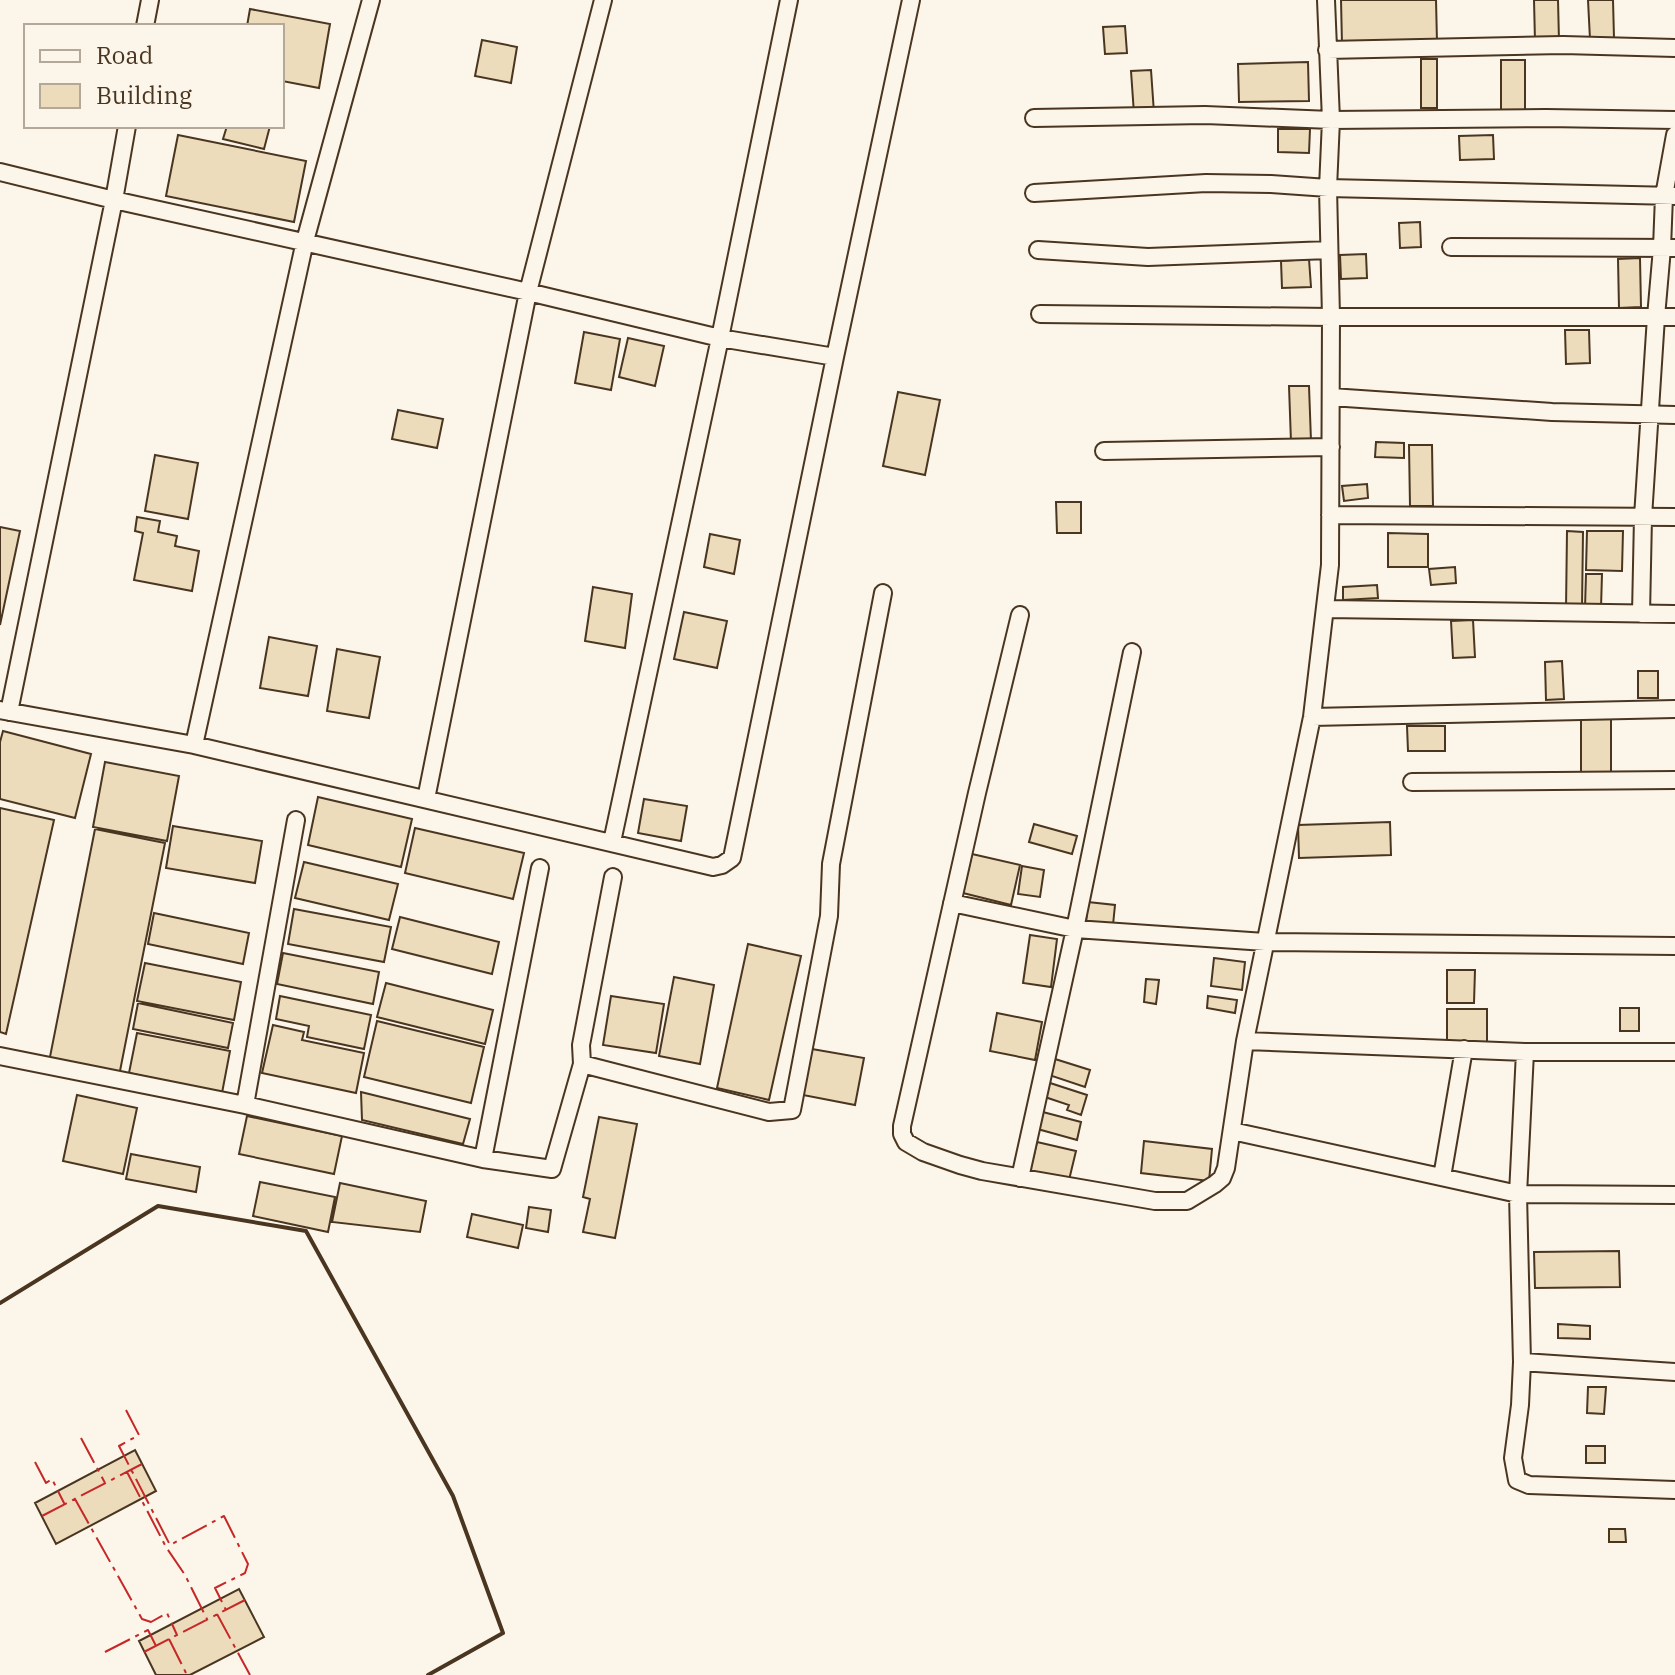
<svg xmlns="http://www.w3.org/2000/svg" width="1675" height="1675" viewBox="0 0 1675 1675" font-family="'IBM Plex Serif',serif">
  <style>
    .building { fill: #ecdcbc; stroke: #4a3520; stroke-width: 2 }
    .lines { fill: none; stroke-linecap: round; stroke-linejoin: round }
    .minor-casing { stroke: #4a3520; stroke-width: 20 }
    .minor { stroke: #fbf6e9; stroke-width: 16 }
    .wall { stroke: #4a3520; stroke-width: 4 }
    .power { stroke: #c62828; stroke-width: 2; stroke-dasharray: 28 6 4 6; stroke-linecap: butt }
  </style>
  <rect width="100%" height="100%" fill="#fbf6e9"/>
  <!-- building -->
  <path class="building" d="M1341,0H1436L1437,42L1342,44Z
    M1534,0H1558L1559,41H1535Z
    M1588,0H1613L1614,38L1590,39Z
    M250,9L330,24L319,88L282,81V26H247Z
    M1125,26L1127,53L1105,54L1103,27Z
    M482,40L517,47L511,83L475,76Z
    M1421,59H1437V108H1421Z
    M1501,60H1525V112H1501Z
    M1308,62L1309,101L1239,102L1238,64Z
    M1151,70L1154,113L1134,114L1131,71Z
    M227,126H270L264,149L223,139Z
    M1278,129H1310L1309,153L1278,152Z
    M178,135L306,161L294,222L166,196Z
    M1493,135L1494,159L1460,160L1459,136Z
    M1420,222L1421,247L1400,248L1399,223Z
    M1366,254L1367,278L1341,279L1340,255Z
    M1640,258L1641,307L1619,308L1618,259Z
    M1309,259L1311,287L1282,288L1281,261Z
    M1565,330H1589L1590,363L1566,364Z
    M584,332L620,339L611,390L575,383Z
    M628,338L664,346L655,386L619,377Z
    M1289,386H1309L1311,441L1291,442Z
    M898,392L940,400L925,475L883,466Z
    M398,410L443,419L437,448L392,439Z
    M1376,442L1404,443V458L1375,457Z
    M1409,445H1432L1433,506H1410Z
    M155,455L198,463L188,519L145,511Z
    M1367,484L1368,498L1344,501L1342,486Z
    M1056,502H1081V533H1057Z
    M137,517L160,521L158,532L177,536L175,546L199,551L192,591L134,580L143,533L135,531Z
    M0,527L20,531L0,625Z
    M1567,531L1583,532L1582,609H1566Z
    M1587,531H1623L1622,571L1586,570Z
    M1388,533L1428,534V567H1388Z
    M710,534L740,540L734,574L704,567Z
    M1455,567L1456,583L1431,585L1429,569Z
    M1586,574H1602L1601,608H1585Z
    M1377,585L1378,598L1343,600V587Z
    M593,587L632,594L625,648L585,641Z
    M684,612L727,621L717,668L674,659Z
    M1473,620L1475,657L1453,658L1451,621Z
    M269,637L317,646L308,696L260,688Z
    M337,649L380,657L369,718L327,711Z
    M1562,661L1564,699L1546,700L1545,662Z
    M1638,671H1658V698H1638Z
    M1581,718H1611V774H1581Z
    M1407,726H1445V751H1408Z
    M3,731L91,754L75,818L0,799V742Z
    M105,762L179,776L167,841L93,827Z
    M318,797L412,819L401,867L308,845Z
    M644,799L687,806L681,841L638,833Z
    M0,808L54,820L6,1034L0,1032Z
    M1390,822L1391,855L1299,858L1298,825Z
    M1034,824L1077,836L1072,854L1029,842Z
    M173,826L262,841L255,883L166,868Z
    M415,828L524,853L513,899L405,873Z
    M95,829L165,843L119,1076L49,1062Z
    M972,854L1020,865L1011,905L963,893Z
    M304,862L398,884L389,920L295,898Z
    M1022,866L1044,870L1040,897L1018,894Z
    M1088,902L1115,905L1113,925L1086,922Z
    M294,909L391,927L384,962L288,944Z
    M154,913L249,933L243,964L148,944Z
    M400,917L499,942L492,974L392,949Z
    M1030,935L1057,939L1051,987L1023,983Z
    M748,944L801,956L769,1100L717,1088Z
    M283,953L379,972L373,1004L277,984Z
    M1214,958L1245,962L1242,990L1211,986Z
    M145,963L241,982L234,1020L137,1001Z
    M1447,970H1475L1474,1003H1447Z
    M674,977L714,985L700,1064L659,1056Z
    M1146,979L1159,980L1156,1004L1144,1002Z
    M386,983L493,1010L485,1044L377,1017Z
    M280,996L371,1015L364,1049L307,1037L309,1026L276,1019Z
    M611,996L664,1004L656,1053L603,1045Z
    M1208,996L1237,1000L1235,1013L1207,1008Z
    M138,1003L233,1023L228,1048L133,1029Z
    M1620,1008H1639V1031H1620Z
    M1447,1009H1487V1046H1447Z
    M997,1013L1042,1022L1035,1060L990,1051Z
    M377,1021L484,1047L471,1103L364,1077Z
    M273,1025L304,1032L302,1040L364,1053L356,1093L262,1073Z
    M137,1033L230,1051L222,1093L129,1073Z
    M812,1049L864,1058L855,1105L803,1095Z
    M1055,1059L1090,1070L1085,1087L1049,1075Z
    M1047,1082L1087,1095L1081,1115L1067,1110L1069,1105L1042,1096Z
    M361,1092L470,1119L463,1144L362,1120Z
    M77,1095L137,1108L123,1174L63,1161Z
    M1039,1111L1081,1122L1077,1140L1034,1128Z
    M247,1116L342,1136L334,1174L239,1154Z
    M599,1117L637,1124L615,1238L583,1232L590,1199L583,1197Z
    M1144,1141L1212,1149L1209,1181L1141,1173Z
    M1037,1142L1076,1151L1069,1180L1030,1171Z
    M131,1154L200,1167L196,1192L126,1179Z
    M260,1182L335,1197L328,1232L253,1216Z
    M340,1183L426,1201L420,1232L332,1222Z
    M529,1207L551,1210L548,1232L526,1228Z
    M472,1214L523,1225L518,1248L467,1237Z
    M1619,1251L1620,1287L1535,1288L1534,1252Z
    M1558,1324L1590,1326V1339L1558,1338Z
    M1588,1387H1606L1604,1414L1587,1413Z
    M1586,1446H1605V1463H1586Z
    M135,1450L156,1491L56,1544L35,1503Z
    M1609,1529H1625L1626,1542H1609Z
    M239,1589L264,1637L190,1675H156L139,1641Z"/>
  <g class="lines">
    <!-- minor casing -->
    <g class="minor-casing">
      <path id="minor" d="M145,26L150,0
        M1327,50L1563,45L1675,48
        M1034,118L1205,115L1331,120L1546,118L1675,120
        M0,172L114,200L528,292L720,338L835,357
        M1034,193L1206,183L1271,184L1328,188L1675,196
        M1451,247L1675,248
        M1038,250L1148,257L1329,250
        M1040,314L1331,317H1675
        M1331,397L1552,412L1675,415
        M1104,451L1331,447
        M1330,515L1675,517
        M1326,609L1675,614
        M1641,614L1643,517L1656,317L1662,248L1664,196L1675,135
        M1020,615L977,793L902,1126V1134L906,1142L923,1152L960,1165L982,1171L1155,1201H1187L1215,1184L1222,1178L1226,1168L1245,1041L1312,717L1330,565L1331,317L1328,188L1331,120L1326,0
        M0,710L194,745L713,867L722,865L732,858L835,357L911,0
        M9,712L114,200L127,126
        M1312,717L1675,709
        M194,745L305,241L371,0
        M1412,782L1675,780
        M426,799L528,292L603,0
        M612,842L720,338L789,0
        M952,903L1075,929L1265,942L1675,946
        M1245,1041L1525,1052H1675
        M0,1056L245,1105L483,1159L552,1169L582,1064L581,1045L613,877
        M582,1064L769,1112L792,1110L829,916L831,864L883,593
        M245,1105L296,820
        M1232,1131L1518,1194L1675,1195
        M483,1159L540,868
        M1442,1177L1464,1049
        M1020,1178L1075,929L1132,652
        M1522,1362L1518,1194L1525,1052
        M1675,1372L1522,1362L1520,1405L1513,1458L1517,1480L1529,1485L1675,1490"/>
    </g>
    <!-- minor -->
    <use href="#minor" class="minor"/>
    <!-- wall -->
    <path class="wall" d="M0,1303L158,1206L306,1231L453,1496L503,1633L428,1675"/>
    <!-- power -->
    <path class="power" d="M126,1410L139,1435L119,1446L170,1545L224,1516L248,1564L245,1573L215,1588L226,1610
      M81,1438L105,1483
      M35,1462L46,1483L52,1479L65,1505
      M127,1472L166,1547L185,1575L207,1619
      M75,1499L142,1619L151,1622L167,1613L177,1635
      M42,1516L142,1464
      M217,1614L250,1675
      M169,1639L187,1675
      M105,1652L148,1630L156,1646
      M144,1652L245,1600"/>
  </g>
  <!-- legend -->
  <rect x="24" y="24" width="260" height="104" fill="#fbf6e9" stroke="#b4a999" stroke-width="2"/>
  <rect x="40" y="50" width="40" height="12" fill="#fbf6e9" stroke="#b4a999" stroke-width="2"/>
  <text x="96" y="64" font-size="24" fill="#4a3520">Road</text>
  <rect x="40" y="84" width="40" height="24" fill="#ecdcbc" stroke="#b4a999" stroke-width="2"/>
  <text x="96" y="104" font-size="24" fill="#4a3520">Building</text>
</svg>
